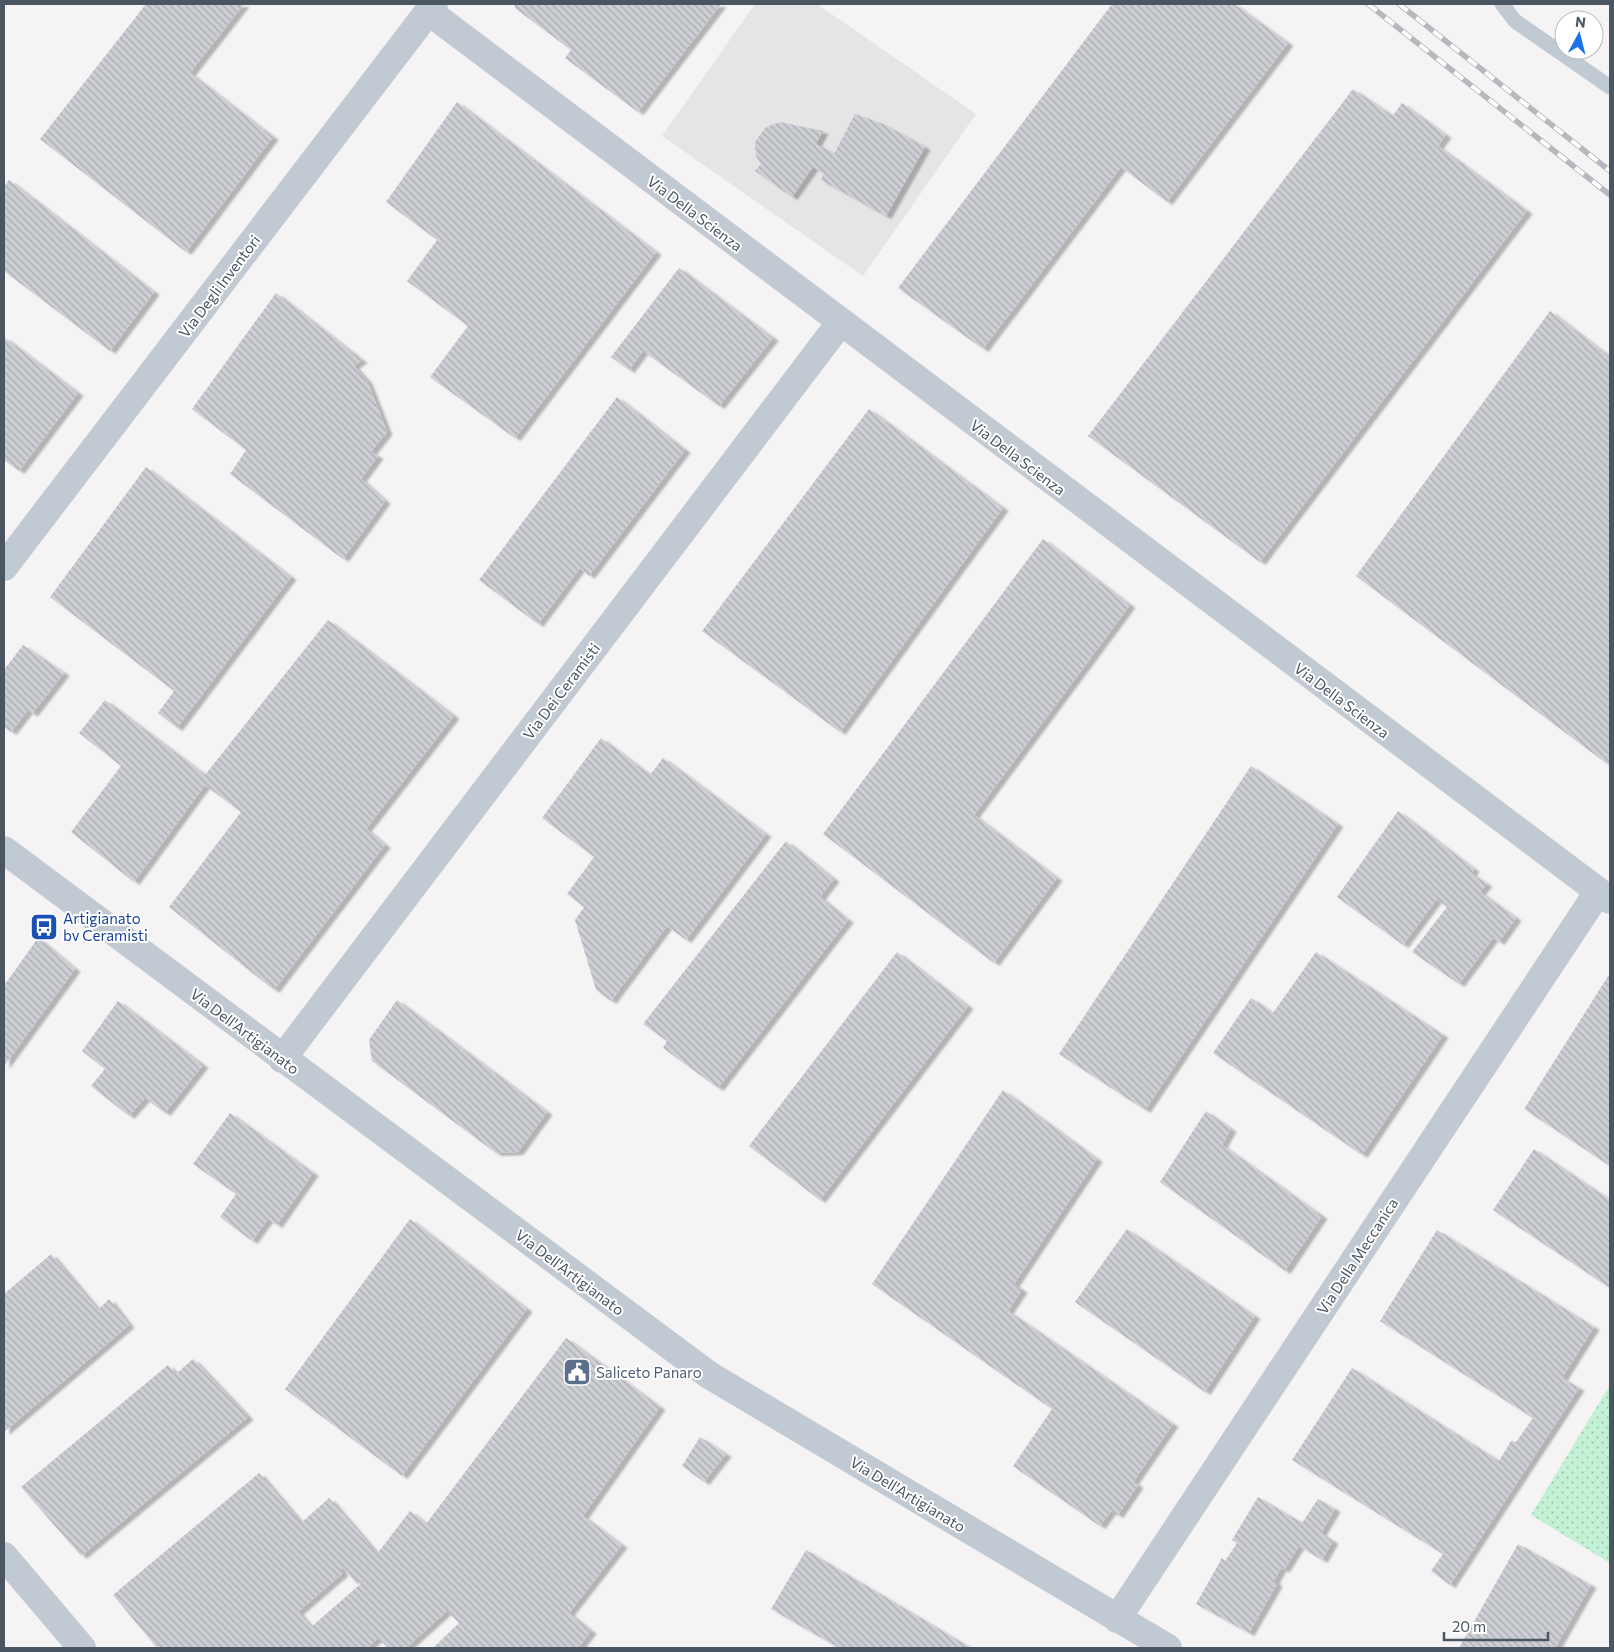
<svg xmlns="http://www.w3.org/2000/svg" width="1614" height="1652" viewBox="0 0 1614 1652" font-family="Commissioner,sans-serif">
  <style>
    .education { fill: #e6e4e5 }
    .park { fill: url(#park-dots) }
    .building { fill: url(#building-back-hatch); fill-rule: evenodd; filter: url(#shadow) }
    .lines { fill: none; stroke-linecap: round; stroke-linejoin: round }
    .service { stroke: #c1cad2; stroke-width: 15 }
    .minor { stroke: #c1cad2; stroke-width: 28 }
    .rail-casing { stroke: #b5b8bd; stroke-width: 5.5 }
    .rail { stroke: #fff; stroke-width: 4; stroke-dasharray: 11; stroke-linecap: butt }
    .labels { text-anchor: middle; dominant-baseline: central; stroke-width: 4; stroke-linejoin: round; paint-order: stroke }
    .street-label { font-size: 15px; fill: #4a5661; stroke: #fff }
    .transit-label { font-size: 15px; fill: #164399; stroke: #fff; text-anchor: start }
    .service-label { font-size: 15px; fill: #4e5e75; stroke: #fff; text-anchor: start }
  </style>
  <defs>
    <pattern id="park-dots" width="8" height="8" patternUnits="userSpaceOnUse" patternTransform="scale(1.25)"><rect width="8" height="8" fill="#c3f1d5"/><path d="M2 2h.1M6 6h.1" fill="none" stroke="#a0c6b0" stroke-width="1.8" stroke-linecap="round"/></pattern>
    <pattern id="building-back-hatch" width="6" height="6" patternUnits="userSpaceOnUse" patternTransform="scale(1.25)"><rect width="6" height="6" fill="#cdcfd5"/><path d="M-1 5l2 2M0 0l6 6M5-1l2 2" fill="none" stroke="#a8abb0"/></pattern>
    <filter id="shadow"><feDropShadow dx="5.5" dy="3" stdDeviation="1" flood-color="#0004"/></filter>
  </defs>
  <rect width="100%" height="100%" fill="#f5f3f3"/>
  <!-- education -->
  <path class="education" d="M755,4H817L976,114L863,276L662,136Z"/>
  <!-- park -->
  <path class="park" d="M1610,1385V1563L1531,1515Z"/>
  <!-- building -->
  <path class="building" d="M146,4H244L190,73L273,137L186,252L40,139Z
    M514,4H721L638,112L565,58L571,50L515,8Z
    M1112,4H1234L1288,43L1167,202L1121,167L983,349L898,288Z
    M1353,89L1393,116L1402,103L1446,135L1438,146L1527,211L1260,562L1088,436Z
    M457,102L656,252L515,438L430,377L468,326L407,281L437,240L386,202Z
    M855,114L883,124L925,147L886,216L821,180L824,173L813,167L792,197L755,171L761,164L756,156L755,142L766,127L780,122L823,131L816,144L834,154Z
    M9,180L154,292L110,351L4,271V187Z
    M679,268L773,338L719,406L643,351L629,370L611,357Z
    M276,293L362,360L354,366L367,381L387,432L371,452L378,456L361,479L385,501L343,559L230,474L246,450L192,409Z
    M1550,311L1610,357V766L1356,576Z
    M4,337L78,393L19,471L4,460Z
    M617,397L685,450L589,576L580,568L538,624L479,580Z
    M869,409L1003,508L840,732L702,631Z
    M146,467L291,577L177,728L158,713L174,691L50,597Z
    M1043,539L1130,605L974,815L1057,878L994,963L823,834Z
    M328,620L454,716L366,829L385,845L274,990L169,907L241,812L205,785L134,882L71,832L121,766L79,733L105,700L205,775Z
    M23,645L64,673L32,714L28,710L11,732L4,727V670Z
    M601,738L650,775L663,758L766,834L686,940L667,926L611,1001L596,990L575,920L584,907L567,894L594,857L542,818Z
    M1251,766L1338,824L1145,1110L1059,1054Z
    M1398,811L1474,869L1471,873L1487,884L1480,892L1516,918L1499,942L1493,938L1459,984L1412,952L1447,907L1437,899L1403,945L1337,897Z
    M786,841L834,879L820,897L848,920L718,1088L663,1048L667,1041L643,1024Z
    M38,938L75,969L4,1066V981L6,983Z
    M897,952L968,1006L820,1200L749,1146Z
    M1316,952L1443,1035L1362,1155L1213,1053L1251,998L1273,1013Z
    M1610,973V1166L1524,1109Z
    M397,1000L547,1112L518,1152L496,1153L372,1061L369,1040Z
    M118,1001L203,1065L165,1113L145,1098L129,1116L91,1086L105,1069L82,1051Z
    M1003,1090L1097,1159L1014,1284L1022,1290L1008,1311L1173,1424L1133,1482L1138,1485L1118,1515L1111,1511L1100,1526L1013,1466L1052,1409L872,1284Z
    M1206,1111L1231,1129L1222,1145L1322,1216L1285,1271L1160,1182Z
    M230,1113L313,1173L277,1225L268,1219L252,1241L220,1217L236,1194L193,1164Z
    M1534,1149L1610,1200V1288L1493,1210Z
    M410,1219L527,1309L402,1476L285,1389Z
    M1127,1229L1255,1316L1205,1392L1075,1302Z
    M1437,1230L1594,1327L1562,1378L1579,1388L1450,1585L1431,1571L1443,1554L1292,1460L1352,1368L1499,1461L1511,1441L1516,1442L1533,1418L1380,1321Z
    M51,1254L98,1310L109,1299L129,1325L4,1432V1294Z
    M566,1338L660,1407L583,1516L622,1545L569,1613L591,1631L578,1648H433L459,1623L447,1611L406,1648H388L378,1638L367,1648H157L113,1595L259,1473L301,1523L329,1498L377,1554L410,1511L426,1524ZM343,1568L357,1584L373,1573L311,1627L298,1612L343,1573L341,1570Z
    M193,1359L248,1417L81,1556L21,1487L168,1365L176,1374Z
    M700,1437L726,1454L704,1482L682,1466Z
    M1258,1497L1302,1523L1318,1499L1335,1509L1321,1533L1333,1541L1322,1560L1299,1546L1284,1570L1281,1568L1274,1581L1277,1584L1249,1633L1196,1604L1222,1558L1225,1561L1237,1543L1232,1540Z
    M1518,1544L1591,1585L1555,1648H1459Z
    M806,1550L971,1648H839L771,1609Z"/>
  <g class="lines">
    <!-- service -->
    <path class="service" d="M1502,4L1515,21L1610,87"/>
    <!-- minor -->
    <path class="minor" d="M428,11L1610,900
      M4,567L434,4
      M4,850L709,1375L1168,1648
      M282,1059L840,323
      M4,1556L82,1648
      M1117,1619L1598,892"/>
    <!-- rail casing -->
    <g class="rail-casing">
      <path id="rail" d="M1368,4L1610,195
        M1399,4L1610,171"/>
    </g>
    <!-- rail -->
    <use href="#rail" class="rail"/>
  </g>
  <!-- icons -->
  <defs>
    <g id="bus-square" transform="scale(1.4375)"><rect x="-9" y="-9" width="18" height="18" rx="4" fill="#1a4fb4" stroke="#fff"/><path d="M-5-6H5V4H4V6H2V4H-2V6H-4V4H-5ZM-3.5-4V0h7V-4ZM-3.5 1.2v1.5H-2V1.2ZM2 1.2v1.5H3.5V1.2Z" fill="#fff"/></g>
    <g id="civic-square" transform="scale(1.4375)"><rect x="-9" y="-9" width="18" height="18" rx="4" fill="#5c6f8a" stroke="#fff"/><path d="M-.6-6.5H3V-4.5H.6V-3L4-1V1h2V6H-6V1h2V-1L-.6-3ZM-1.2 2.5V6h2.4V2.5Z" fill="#fff"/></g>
  </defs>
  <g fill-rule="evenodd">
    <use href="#bus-square" x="44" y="927"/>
    <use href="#civic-square" x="577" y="1372"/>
  </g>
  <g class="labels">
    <!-- street labels -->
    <g class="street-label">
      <text transform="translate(695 213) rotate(37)">Via Della Scienza</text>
      <text transform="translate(219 286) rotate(-53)">Via Degli Inventori</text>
      <text transform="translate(1018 457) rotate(37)">Via Della Scienza</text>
      <text transform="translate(561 691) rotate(-53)">Via Dei Ceramisti</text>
      <text transform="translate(1342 700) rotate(37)">Via Della Scienza</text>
      <text transform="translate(245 1031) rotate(37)">Via Dell'Artigianato</text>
      <text transform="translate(1357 1256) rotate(-57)">Via Della Meccanica</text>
      <text transform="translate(570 1272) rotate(37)">Via Dell'Artigianato</text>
      <text transform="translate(908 1494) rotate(31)">Via Dell'Artigianato</text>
    </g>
    <!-- transit labels -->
    <g class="transit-label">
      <text x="63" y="918">Artigianato<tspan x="63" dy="17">bv Ceramisti</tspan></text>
    </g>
    <!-- service labels -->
    <g class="service-label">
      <text x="596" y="1372">Saliceto Panaro</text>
    </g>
  </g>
  <!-- border -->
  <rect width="1614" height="1652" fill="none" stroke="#4a5661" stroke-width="10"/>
  <!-- north arrow -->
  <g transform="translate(1579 35) rotate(7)"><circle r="24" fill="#ffffff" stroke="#b7bbc0"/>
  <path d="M0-4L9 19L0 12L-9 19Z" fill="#1a73e8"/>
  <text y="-8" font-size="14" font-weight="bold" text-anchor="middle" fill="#4a5661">N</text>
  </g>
  <!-- scale -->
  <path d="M1444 1632v8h104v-8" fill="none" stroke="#4a5661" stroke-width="2.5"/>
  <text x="1452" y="1632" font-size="15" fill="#4a5661" stroke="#ffffff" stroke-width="4" paint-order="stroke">20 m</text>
</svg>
